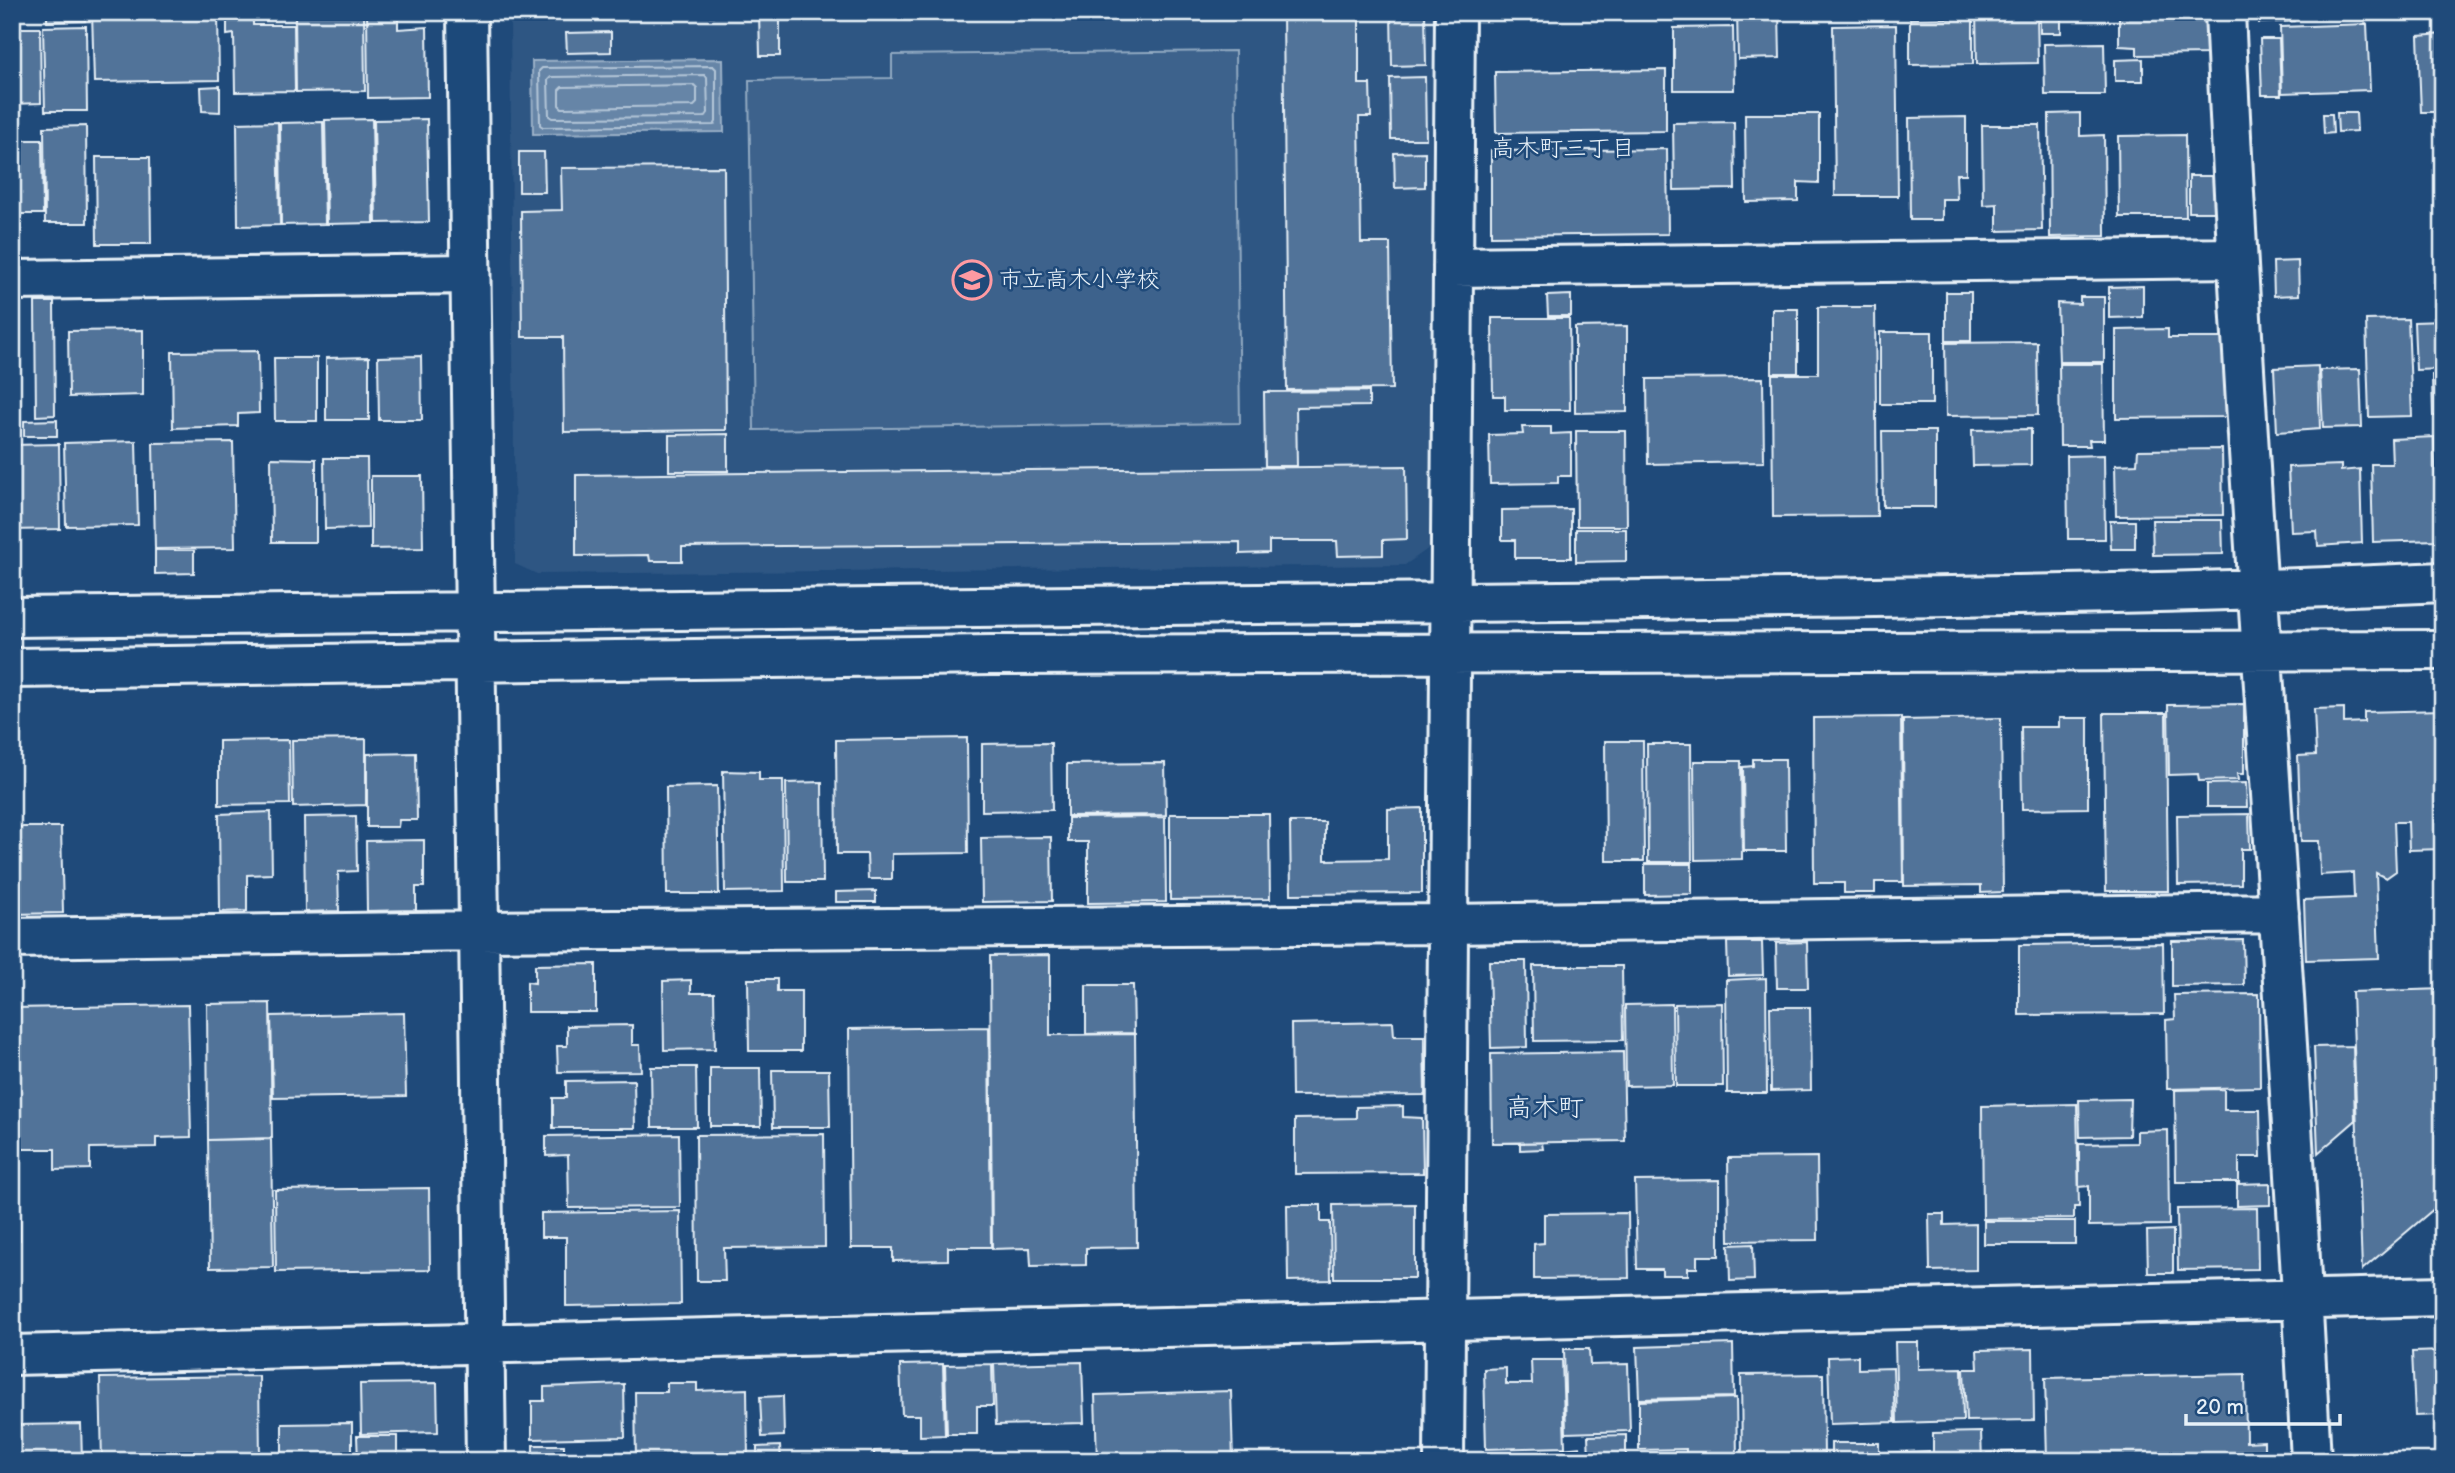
<svg xmlns="http://www.w3.org/2000/svg" width="2455" height="1473" viewBox="0 0 2455 1473" font-family="'Balsamiq Sans','Klee One',sans-serif">
  <style>
    .built { fill: #2e5683 }
    .grass { fill: #3c628c; stroke: #92aac2; stroke-width: 2 }
    .water { fill: #6685a7; stroke: #9ab0c7; stroke-width: 2 }
    .lines { fill: none; stroke-linecap: round; stroke-linejoin: round }
    .shore { stroke: #b4c6d8; stroke-width: 2 }
    .building { fill: #517399; stroke: #e8f1f8; stroke-width: 2 }
    .minor-casing { stroke: #e8f1f8; stroke-width: 44 }
    .minor { stroke: #1f4a7a; stroke-width: 38 }
    .labels { text-anchor: middle; dominant-baseline: central; stroke-width: 5; stroke-linejoin: round; paint-order: stroke }
    .poi-label { font-size: 23px; fill: #e8f1f8; stroke: #1f4a7a; text-anchor: start }
    .neighbourhood-label { font-size: 24px; fill: #e8f1f8; stroke: #1f4a7a }
    .quarter-label { font-size: 26px; fill: #e8f1f8; stroke: #1f4a7a }
  </style>
  <rect width="100%" height="100%" fill="#1f4a7a"/>
  <filter id="ink" filterUnits="userSpaceOnUse"><feTurbulence type="fractalNoise" baseFrequency=".0143" numOctaves="2"/><feDisplacementMap in="SourceGraphic" scale="14" xChannelSelector="R" yChannelSelector="G"/><feConvolveMatrix kernelMatrix="1 2 1 2 8 2 1 2 1" color-interpolation-filters="sRGB"/></filter>
  <g filter="url(#ink)">
    <!-- built -->
    <path class="built" d="M510,12H1433L1429,548L1405,565L537,574L515,564Z"/>
    <!-- grass -->
    <path class="grass" d="M1235,51L1240,423L754,430L749,80L892,78V55Z"/>
    <!-- water -->
    <path class="water" d="M723,59L724,132L533,134L532,61Z"/>
    <g class="lines">
      <!-- shore -->
      <path class="shore" d="M713,66L716,69V122L714,125L543,127L540,125L539,71L542,68Z
        M705,75L707,78L708,113L705,117L552,118L549,116L548,80L551,77Z
        M694,85L697,88V103L694,106L562,108L559,105V90L562,87Z"/>
    </g>
    <!-- building -->
    <path class="building" d="M47,12H84L85,21L47,22Z
      M92,12H218L219,80L94,82Z
      M227,12H253V25H294L295,91L235,92L234,34L227,35Z
      M295,12H364L365,91L296,92Z
      M367,12H398V29L427,27L428,97L368,98Z
      M692,12H732V15L692,16Z
      M759,12H780V56H760Z
      M1138,12H1203V16H1139Z
      M1283,12H1359V84H1370L1371,117H1359L1361,243H1390L1392,389L1287,390Z
      M1425,12L1426,65L1392,66L1391,13Z
      M1737,12H1779L1780,58L1738,59Z
      M1976,12H2037L2038,63L1977,64Z
      M2040,12H2061V33H2040Z
      M2119,12H2210L2211,54L2137,55V47L2119,46Z
      M2259,12H2294V21L2259,23Z
      M1973,18V64L1910,65V19Z
      M2367,24L2370,90L2282,93L2280,27Z
      M1896,25L1898,196H1835L1833,26Z
      M86,26L87,111H45L43,27Z
      M1733,27L1734,90H1674V28Z
      M12,28H40L41,103L12,104Z
      M611,32V52L567,53L566,33Z
      M2443,34V112H2421L2418,36Z
      M2260,39H2279L2281,95H2262Z
      M2104,43L2105,95H2045L2044,44Z
      M2143,59V81H2115V60Z
      M1666,70V131L1496,133L1495,72Z
      M1425,77L1426,139H1391L1390,78Z
      M220,86V112L202,111L201,87Z
      M2080,113V136L2104,135L2105,236L2050,237L2049,114Z
      M2337,113H2356L2357,131L2338,132Z
      M1745,114H1819V183L1798,182V201L1746,202Z
      M2323,114H2332L2333,133L2324,134Z
      M1966,117V174H1956L1957,199H1942V220H1910L1909,118Z
      M372,119L374,223L327,224L325,120Z
      M427,119L429,222L376,223L374,120Z
      M278,122L280,225L238,226L237,123Z
      M323,122L325,224L281,225L280,123Z
      M1734,122L1735,189L1674,190L1673,123Z
      M1982,125H2040L2042,230L1997,231V204L1983,205Z
      M86,126L87,223H45L44,127Z
      M2185,135L2186,217H2119L2118,136Z
      M12,140H42L43,214H12Z
      M1667,149L1668,234L1491,236V151Z
      M519,152H544L545,192H519Z
      M1425,152V187L1395,188L1394,153Z
      M96,157H150L151,244H97Z
      M724,167L726,430L564,432L563,337H522L521,211L562,210L561,168Z
      M2189,176H2218V212H2189Z
      M2298,261L2299,295L2274,296L2273,262Z
      M2143,286V317L2109,318V287Z
      M1946,292H1971V341H1946Z
      M1571,295V316H1548L1547,296Z
      M2080,297H2104V362H2059L2057,303L2080,304Z
      M35,302H54L55,415L36,416Z
      M1818,307H1875L1877,516L1773,517L1772,374H1818Z
      M1772,309H1798V373H1772Z
      M1492,318H1569L1570,410H1505V396H1493Z
      M2408,319L2412,416L2369,417L2366,320Z
      M2443,321V369L2416,370L2414,322Z
      M1627,326V412L1575,413V327Z
      M2168,329V338H2226V417L2116,418V330Z
      M143,330V395L69,397L68,331Z
      M1880,332H1932V404H1880Z
      M2037,342L2038,415L1946,416L1945,343Z
      M258,351L259,413L238,414V426L173,428L172,352Z
      M421,356L422,420H379L378,357Z
      M369,357V420H326V358Z
      M274,358H317V421H275Z
      M2059,364H2103L2104,440H2089L2090,446H2060Z
      M2318,366L2320,429L2277,432L2274,368Z
      M2360,369L2362,427L2323,428L2320,370Z
      M2432,375H2443V450L2442,416H2433Z
      M1763,378L1764,462L1648,464L1647,379Z
      M1369,391V406L1296,407L1297,466H1265L1264,392Z
      M57,420V436H24V421Z
      M1522,427H1551V434L1571,433V476H1558V483L1490,484L1489,435L1523,434Z
      M2031,429V465L1973,466L1972,430Z
      M1576,431H1626L1627,526H1577Z
      M1882,431H1935V507H1883Z
      M728,434V471H669V435Z
      M2434,437L2438,540L2373,542L2371,464H2392L2391,439Z
      M136,441L138,525L66,526L64,443Z
      M233,442L235,548L155,549L153,443Z
      M59,444L60,529L12,530V445Z
      M2222,449L2223,515L2116,516L2115,465L2137,464L2138,450Z
      M2104,455L2105,539H2068L2067,456Z
      M271,458L316,459V542H272Z
      M324,458H367L368,528L325,529Z
      M2341,465V471L2360,469L2362,543L2318,546L2317,531L2291,532L2288,467Z
      M1406,466L1407,539L1383,540V555L1338,556L1337,541H1269V553L1240,554V542L682,547V561H650L649,555L576,556V475Z
      M371,476H422L423,548L371,549Z
      M1571,509V558H1515V540H1502V510Z
      M2152,520H2222L2223,554L2153,555Z
      M2110,521H2135V549H2111Z
      M1576,529H1626V561L1576,562Z
      M155,550H194V573L155,574Z
      M2244,704V774H2237L2238,780L2199,781L2198,774L2169,775L2168,705Z
      M2344,708V723L2364,722V712L2443,710V849L2409,850L2408,822H2394L2396,871L2386,878L2376,873L2379,958L2306,960L2304,900L2354,898L2353,873L2320,875L2319,841H2301L2298,756L2316,755L2314,709Z
      M2104,713H2166L2168,891H2106Z
      M1901,717L1903,882H1875V893H1844V883H1814L1813,718Z
      M2001,718L2003,892L1981,893V885L1904,886L1903,720Z
      M2059,718H2088V808L2022,809L2021,727H2059Z
      M967,738L968,853L892,854V879H868L867,854H837L836,740Z
      M366,739V805L293,807L292,740Z
      M289,740L290,804L219,805V741Z
      M1605,741H1643L1644,861H1606Z
      M1051,743L1052,810L982,811V744Z
      M1647,744H1691L1692,862H1648Z
      M416,753L417,820H399L398,827H367V754Z
      M1753,759H1785L1786,851H1744L1743,767L1753,766Z
      M1694,761H1741L1742,859L1695,860Z
      M1165,763L1166,815L1067,816V764Z
      M723,771L759,772V780H783L784,891L725,892Z
      M822,782L823,882H787L786,783Z
      M2246,783L2247,807H2207V784Z
      M717,786L719,894H667L666,787Z
      M1422,808V893L1291,894L1290,822H1325V860L1388,859V809Z
      M271,812L272,874L247,875V911L220,912L219,814Z
      M1170,814H1269L1270,899L1170,900Z
      M2249,814L2250,849H2241V884L2178,885L2177,815Z
      M356,816L357,871L338,872L339,911L305,912L304,817Z
      M1165,817L1166,902L1088,903V842H1068V818Z
      M12,827H61L63,913L12,914Z
      M1051,837L1052,901L982,902L981,838Z
      M424,840V887H416V910L367,911L366,841Z
      M1645,864H1692V894L1645,895Z
      M876,891V902H836V892Z
      M2243,940L2244,985L2172,986V941Z
      M1727,942H1762L1763,975L1728,976Z
      M1807,942L1808,988H1777L1776,943Z
      M2163,943L2164,1014L2019,1015V945Z
      M1050,955V1035L1135,1034L1137,1247L1086,1248V1265L1031,1266L1030,1248L992,1249L990,956Z
      M1489,961H1526L1527,1047L1491,1048Z
      M596,964V1012H527V982L535,983V965Z
      M1533,966H1622L1623,1040L1534,1041Z
      M1766,978L1767,1093H1727L1726,980Z
      M748,979H777V991H801V1051H749Z
      M691,980V993H714L715,1049L664,1050L663,981Z
      M1086,985H1133L1134,1033L1086,1034Z
      M2443,989V1201L2362,1270L2352,992Z
      M2259,994L2260,1087L2167,1089L2166,1020L2175,1019L2174,995Z
      M270,1003L272,1138L208,1140L207,1004Z
      M1722,1003L1723,1086H1676L1675,1004Z
      M1672,1004L1673,1085L1626,1086L1625,1005Z
      M188,1005L191,1137L156,1138V1147L90,1148V1169L55,1170V1149H18L19,1180H12V1008Z
      M1770,1007H1810L1811,1090L1771,1091Z
      M404,1013L406,1096L273,1098L271,1016Z
      M1393,1022L1394,1036H1424L1425,1095L1292,1096L1291,1024Z
      M632,1025V1045H640L641,1071L558,1072L557,1046H567V1026Z
      M989,1027L991,1247H948V1260L893,1261V1248H851L849,1029Z
      M2353,1046L2355,1121L2318,1153L2314,1047Z
      M1623,1052L1625,1141L1492,1143L1491,1054Z
      M651,1067H696L697,1127H652Z
      M710,1068H760L761,1126H710Z
      M772,1070H829L830,1127H773Z
      M634,1080L635,1128H553V1098H566V1081Z
      M2224,1089V1110H2260L2261,1157H2239V1182H2176L2175,1090Z
      M2130,1099L2129,1136L2080,1137L2079,1100Z
      M2077,1104L2079,1207H2074V1218L1983,1219L1982,1106Z
      M1403,1106V1117L1422,1118L1423,1173L1295,1174V1119L1356,1118V1107Z
      M2168,1130L2169,1225L2089,1226V1186L2079,1187V1144L2137,1143V1131Z
      M679,1134L680,1207L569,1208L568,1155L546,1156V1136Z
      M824,1134L825,1247L724,1248L725,1281H697L696,1135Z
      M271,1139L273,1267L210,1268L208,1140Z
      M1520,1143H1542L1543,1149L1520,1150Z
      M1817,1157L1818,1240L1729,1241L1728,1158Z
      M1719,1180V1256H1697V1268H1688V1275H1662V1269H1637L1635,1181Z
      M12,1182H19L20,1240H12Z
      M2270,1183V1205L2237,1206V1184Z
      M429,1188L430,1270L276,1272L275,1190Z
      M1415,1204V1278H1334L1333,1205Z
      M1287,1205H1321V1222H1330L1331,1280L1288,1281Z
      M2257,1208L2258,1269L2178,1270L2177,1209Z
      M680,1211L681,1304L566,1306V1237H541V1213Z
      M1628,1213L1629,1278L1534,1279V1244L1544,1243V1214Z
      M1929,1214H1944V1225L1976,1224V1270L1930,1271Z
      M1984,1221H2075V1244H1984Z
      M2173,1230V1273H2148L2147,1231Z
      M1753,1244L1754,1280L1730,1281L1729,1245Z
      M1895,1342H1918V1369L1962,1368L1963,1421L1897,1423Z
      M1733,1344L1734,1397L1639,1399L1637,1347Z
      M1564,1349H1589L1590,1365L1628,1364L1630,1431L1566,1433Z
      M2033,1349L2034,1420L1966,1421L1964,1369H1978L1977,1350Z
      M2443,1351V1415L2415,1416L2412,1352Z
      M1858,1356V1369L1893,1368L1895,1422L1830,1424L1828,1357Z
      M1531,1360H1562L1565,1447L1486,1449L1484,1369L1506,1368V1384H1532Z
      M1082,1362L1084,1423L996,1425L994,1364Z
      M943,1364L945,1435L920,1436V1415H902L900,1365Z
      M992,1364L993,1406H977V1434H947L945,1365Z
      M1823,1374L1824,1458L1742,1460L1741,1375Z
      M2245,1374L2246,1442L2264,1441V1461H2047L2045,1378Z
      M259,1376L260,1461H102L100,1378Z
      M437,1383L438,1432L361,1434L360,1384Z
      M667,1383H697V1391L747,1389L748,1461H636L635,1392H667Z
      M624,1384L625,1437L532,1439V1401H544V1387Z
      M1231,1391L1233,1461H1097L1095,1395Z
      M783,1396L784,1436L762,1437L760,1397Z
      M1736,1398L1737,1461H1686V1449L1639,1450V1401Z
      M352,1423V1461H282V1424Z
      M81,1424L82,1461H12V1425Z
      M1981,1432L1982,1461H1933V1433Z
      M1626,1435V1461H1562V1449L1580,1447L1581,1457H1589L1588,1436Z
      M357,1436H397V1461H358Z
      M1831,1443H1879V1461H1831Z
      M533,1445H564V1456L622,1455L623,1461H533Z
      M780,1446L781,1460L791,1461H757V1447Z
      M906,1450V1461H874V1451Z
      M1929,1451V1461H1882V1453Z
      M2035,1451V1461H1988L1987,1453Z
      M1560,1454V1461H1519V1455Z
      M1516,1456V1461H1485V1457Z"/>
    <g class="lines">
      <!-- minor casing -->
      <g class="minor-casing">
        <path id="minor" d="M467,12L486,1461
          M2225,12C2247,496 2287,978 2311,1461
          M1453,267L2236,258
          M12,280L470,274
          M12,617C558,609 1103,608 1649,600C1914,596 2178,595 2443,582
          M12,668L990,655L2443,650
          M12,938L479,931L1448,924L2279,913
          M12,1355L2443,1296
          M1444,1461L1455,12"/>
      </g>
      <!-- minor -->
      <use href="#minor" class="minor"/>
    </g>
  </g>
  <!-- icons -->
  <defs>
    <g id="school-ring" transform="scale(2.0125)"><circle r="9.5" fill="#1f4a7a" stroke="#ff9aa2" stroke-width="1.5"/><path d="M0-5L7-2L0 1L-7-2ZM-4 1L0 2.5L4 1V4Q0 6-4 4Z" fill="#ff9aa2"/></g>
  </defs>
  <g fill-rule="evenodd">
    <use href="#school-ring" x="972" y="280"/>
  </g>
  <g class="labels">
    <!-- poi labels -->
    <g class="poi-label">
      <text x="999" y="280">市立高木小学校</text>
    </g>
    <!-- neighbourhood labels -->
    <g class="neighbourhood-label">
      <text x="1563" y="148">高木町三丁目</text>
    </g>
    <!-- quarter labels -->
    <g class="quarter-label">
      <text x="1545" y="1108">高木町</text>
    </g>
  </g>
  <!-- margin -->
  <rect width="2455" height="1473" fill="none" stroke="#1f4a7a" stroke-width="42"/>
  <rect x="21" y="21" width="2413" height="1431" fill="none" stroke="#e8f1f8" stroke-width="2.5" filter="url(#ink)"/>
  <!-- scale -->
  <path d="M2186 1414v10h154v-10" fill="none" stroke="#e8f1f8" stroke-width="3.5"/>
  <text x="2196" y="1414" font-size="21" fill="#e8f1f8" stroke="#1f4a7a" stroke-width="5" paint-order="stroke">20 m</text>
</svg>
